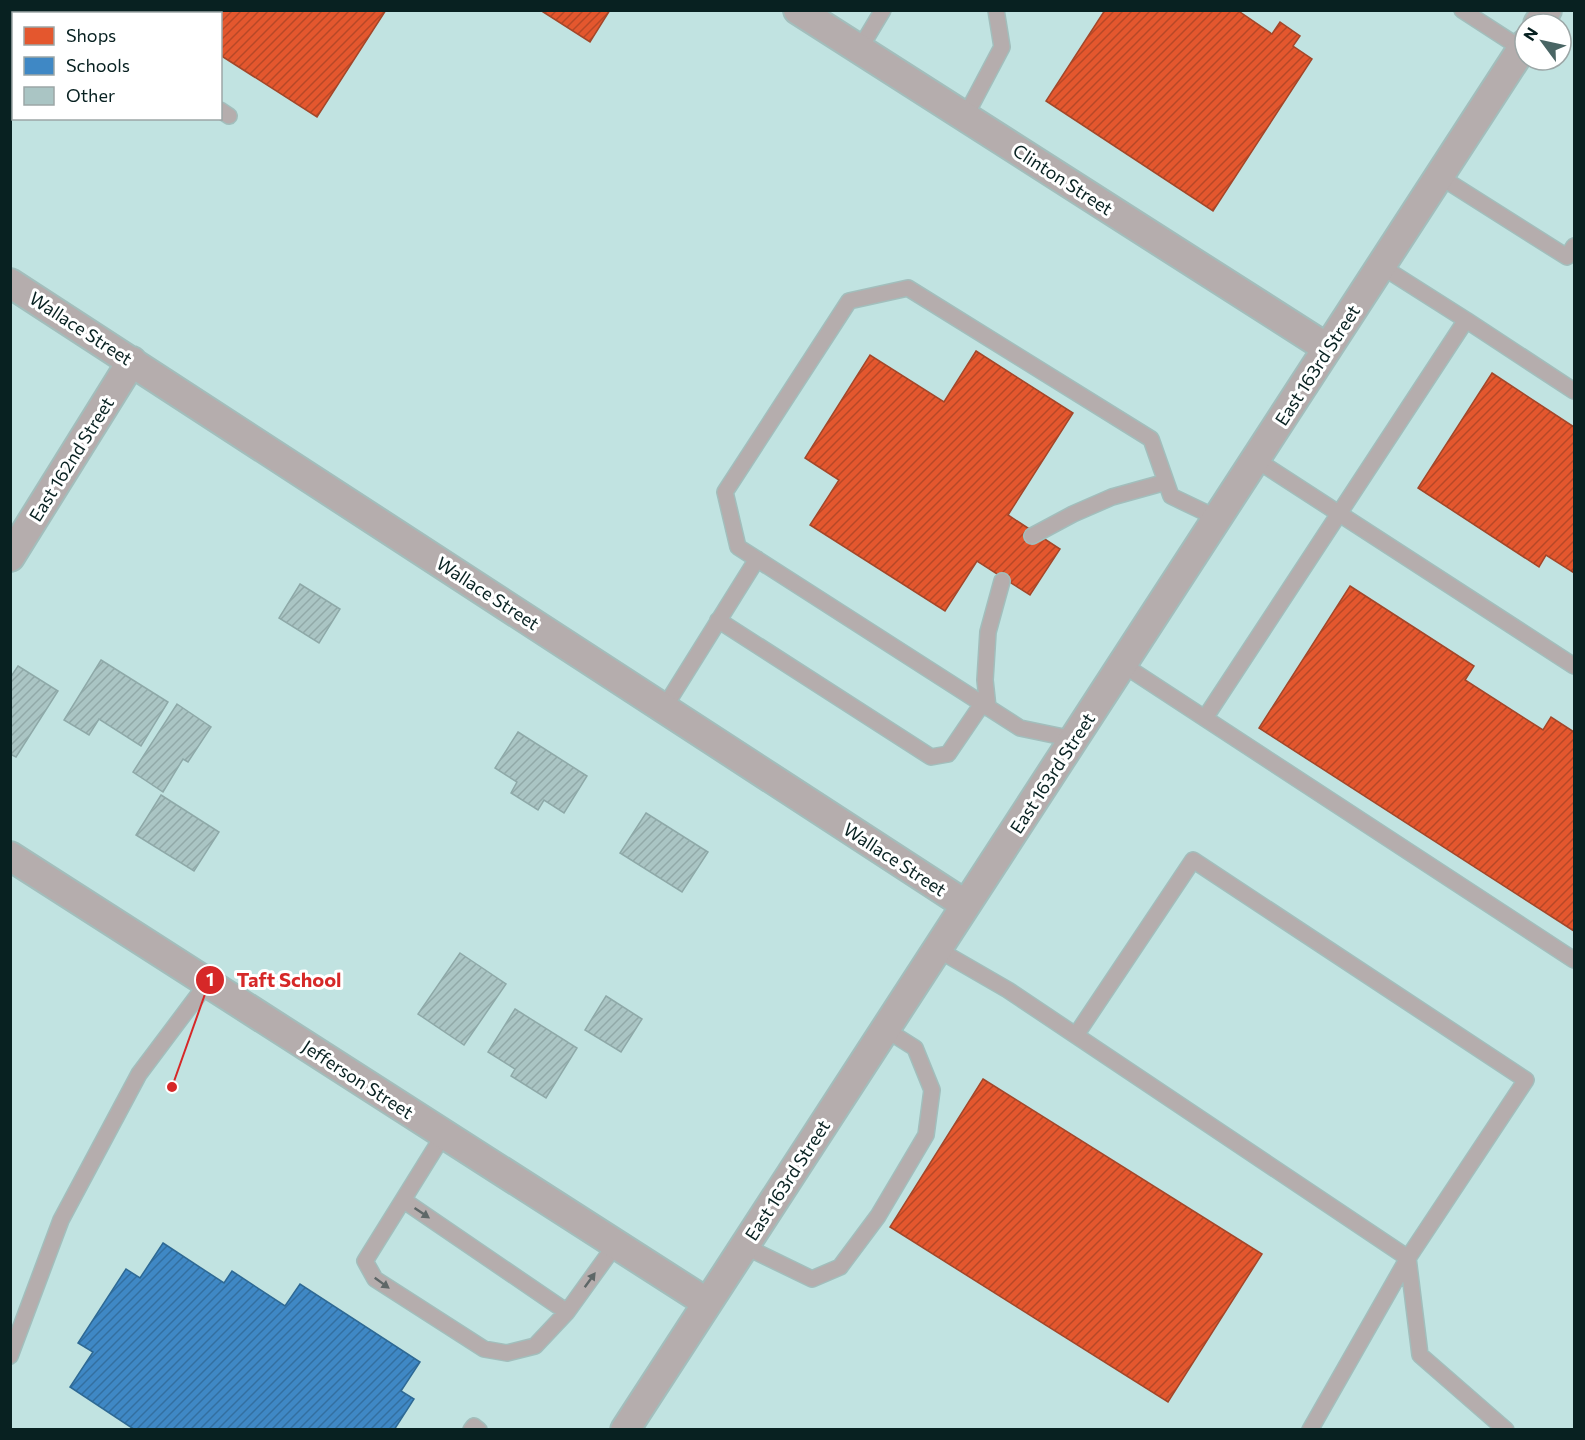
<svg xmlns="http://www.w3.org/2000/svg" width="1585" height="1440" viewBox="0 0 1585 1440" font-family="Commissioner,sans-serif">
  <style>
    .shops { fill: url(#shops-hatch); stroke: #a2472a; stroke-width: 1.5 }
    .schools { fill: url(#schools-hatch); stroke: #2e6994; stroke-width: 1.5 }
    .building { fill: url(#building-hatch); stroke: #8ea9a8; stroke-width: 1.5 }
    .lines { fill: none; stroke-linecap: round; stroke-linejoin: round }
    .lane-casing { stroke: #a2bebc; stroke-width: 18 }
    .street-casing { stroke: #a2bebc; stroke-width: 32 }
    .lane { stroke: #b5adad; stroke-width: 15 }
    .street { stroke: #b5adad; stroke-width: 28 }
    .oneway { fill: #5e6767 }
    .labels { text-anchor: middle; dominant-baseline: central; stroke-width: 6; stroke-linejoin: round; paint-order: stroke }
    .street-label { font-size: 18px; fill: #082121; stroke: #fff }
    .leader { fill: none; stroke: #d62828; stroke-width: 2 }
    .callout-dot { fill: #d62828; stroke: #fff; stroke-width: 2 }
    .mark-label { font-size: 18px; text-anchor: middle; font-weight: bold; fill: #fff }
    .callout-label { font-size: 20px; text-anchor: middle; font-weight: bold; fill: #d62828; stroke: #fff; stroke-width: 6; stroke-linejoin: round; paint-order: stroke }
  </style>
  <defs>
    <pattern id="shops-hatch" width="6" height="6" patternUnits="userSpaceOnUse" patternTransform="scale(1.5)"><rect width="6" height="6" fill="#e4572e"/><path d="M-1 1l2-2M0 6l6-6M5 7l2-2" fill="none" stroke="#b74827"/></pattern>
    <pattern id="schools-hatch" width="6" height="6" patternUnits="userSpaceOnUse" patternTransform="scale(1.5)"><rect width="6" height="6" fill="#3f88c5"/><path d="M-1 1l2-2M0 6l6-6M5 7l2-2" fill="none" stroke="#336fa0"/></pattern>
    <pattern id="building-hatch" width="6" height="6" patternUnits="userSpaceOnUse" patternTransform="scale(1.5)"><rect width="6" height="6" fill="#aac5c4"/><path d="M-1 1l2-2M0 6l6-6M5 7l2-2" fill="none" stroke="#91a9a8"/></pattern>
  </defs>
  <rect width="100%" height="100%" fill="#c1e3e1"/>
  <!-- shops -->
  <path class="shops" d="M152,10H386L317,117L220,55V14H156Z
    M540,10H610L590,42Z
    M1105,10H1237L1272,34L1280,22L1300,36L1293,46L1312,59L1213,211L1046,101Z
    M976,351L1073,413L1008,515L1060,549L1030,595L977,561L945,611L810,525L839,480L805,458L870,355L944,402Z
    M1492,373L1574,427V573L1546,555L1539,567L1418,488Z
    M1350,586L1474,666L1465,680L1543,730L1551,717L1574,732V931L1259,728Z
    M983,1079L1262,1254L1168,1402L890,1227Z"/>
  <!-- schools -->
  <path class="schools" d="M163,1243L224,1283L232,1271L285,1306L300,1284L420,1362L401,1391L414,1399L394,1430H135L70,1387L93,1352L78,1343L126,1269L140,1278Z"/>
  <!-- building -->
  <path class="building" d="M300,584L340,609L319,643L279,618Z
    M101,660L168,702L141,746L99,719L89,735L64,720Z
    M18,666L58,691L16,757L10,754V678Z
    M177,704L211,727L188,762L183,759L163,792L133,772Z
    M518,732L587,776L564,813L544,800L538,810L511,793L517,782L495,768Z
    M161,795L219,832L194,871L136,835Z
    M646,813L708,852L682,892L620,853Z
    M460,953L506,984L464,1045L418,1014Z
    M606,996L642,1019L621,1052L585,1030Z
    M515,1009L577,1048L546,1098L511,1076L515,1069L488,1052Z"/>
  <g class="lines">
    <!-- lane casing -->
    <g class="lane-casing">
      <path id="lane" d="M66,10L71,14
        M1462,10L1522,49
        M859,50L883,10
        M220,110L229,116
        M965,117L1002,47L996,10
        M1439,176L1567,257L1574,246
        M1381,266L1466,320
        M1255,459L1574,666
        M1032,536L1073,514L1112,497L1166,482
        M718,620L931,757L948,754L982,704
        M1122,664L1574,960
        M664,708L757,559
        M988,708L985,680L988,632L1002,581
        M1205,718L1466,320L1574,391
        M1073,739L1020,728L738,547L725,492L849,301L908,288L1151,439L1171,496L1217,518
        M937,949L1008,990L1408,1258L1420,1355L1506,1430
        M1076,1035L1193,860L1526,1080L1408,1258L1310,1430
        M444,1134L403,1200L567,1312L616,1244
        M403,1200L365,1261L375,1279L484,1349L507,1353L535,1346L567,1312
        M744,1246L812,1279L840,1267L878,1216L926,1135L932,1090L915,1048L885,1029
        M10,1356L61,1220L139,1074L208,982
        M471,1430L474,1426L479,1430"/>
    </g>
    <!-- street casing -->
    <g class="street-casing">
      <path id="street" d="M798,10L1327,348
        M1538,24L1547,10
        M10,283L966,905
        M10,557L132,361
        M10,856L706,1302
        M625,1430L1525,44"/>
    </g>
    <!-- lane -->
    <use href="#lane" class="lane"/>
    <!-- street -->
    <use href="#street" class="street"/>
  </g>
  <!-- one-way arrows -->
  <defs><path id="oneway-solid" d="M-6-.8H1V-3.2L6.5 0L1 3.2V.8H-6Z" transform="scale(1.5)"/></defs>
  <g class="oneway">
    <use href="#oneway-solid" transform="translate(422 1213) rotate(34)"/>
    <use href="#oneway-solid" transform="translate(590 1280) rotate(-54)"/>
    <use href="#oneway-solid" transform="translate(382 1283) rotate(36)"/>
  </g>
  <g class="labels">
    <!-- street labels -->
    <g class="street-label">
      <text transform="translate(1063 179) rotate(33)">Clinton Street</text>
      <text transform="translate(81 328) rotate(33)">Wallace Street</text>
      <text transform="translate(1317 365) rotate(-57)">East 163rd Street</text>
      <text transform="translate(71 459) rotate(-58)">East 162nd Street</text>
      <text transform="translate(488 593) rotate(33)">Wallace Street</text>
      <text transform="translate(1052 773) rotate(-57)">East 163rd Street</text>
      <text transform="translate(895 859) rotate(33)">Wallace Street</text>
      <text transform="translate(358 1079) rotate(33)">Jefferson Street</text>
      <text transform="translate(787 1180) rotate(-57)">East 163rd Street</text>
    </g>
  </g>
  <!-- callouts -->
  <path class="leader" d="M172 1087L210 980"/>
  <g class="callout-dot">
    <circle cx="172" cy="1087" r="6"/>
    <circle cx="210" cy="980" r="15"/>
  </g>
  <g class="mark-label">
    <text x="210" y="986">1</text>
  </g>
  <g class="callout-label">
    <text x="289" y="987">Taft School</text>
  </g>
  <!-- border -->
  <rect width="1585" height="1440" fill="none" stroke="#082121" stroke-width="24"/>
  <!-- legend -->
  <rect x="12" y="12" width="210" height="108" fill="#ffffff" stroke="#9ca6a6" stroke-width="1.5"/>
  <rect x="24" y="27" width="30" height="18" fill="#e4572e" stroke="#9ca6a6" stroke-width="1.5"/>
  <text x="66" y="42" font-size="18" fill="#082121">Shops</text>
  <rect x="24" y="57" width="30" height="18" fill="#3f88c5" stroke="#9ca6a6" stroke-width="1.5"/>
  <text x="66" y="72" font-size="18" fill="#082121">Schools</text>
  <rect x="24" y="87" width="30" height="18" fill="#aac5c4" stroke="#9ca6a6" stroke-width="1.5"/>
  <text x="66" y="102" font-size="18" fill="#082121">Other</text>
  <!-- north arrow -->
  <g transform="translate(1543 42) rotate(303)"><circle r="28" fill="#ffffff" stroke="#9ca6a6" stroke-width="1.5"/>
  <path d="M0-4.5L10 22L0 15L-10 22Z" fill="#496564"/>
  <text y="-9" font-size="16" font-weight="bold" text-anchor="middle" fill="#082121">N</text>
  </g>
</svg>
